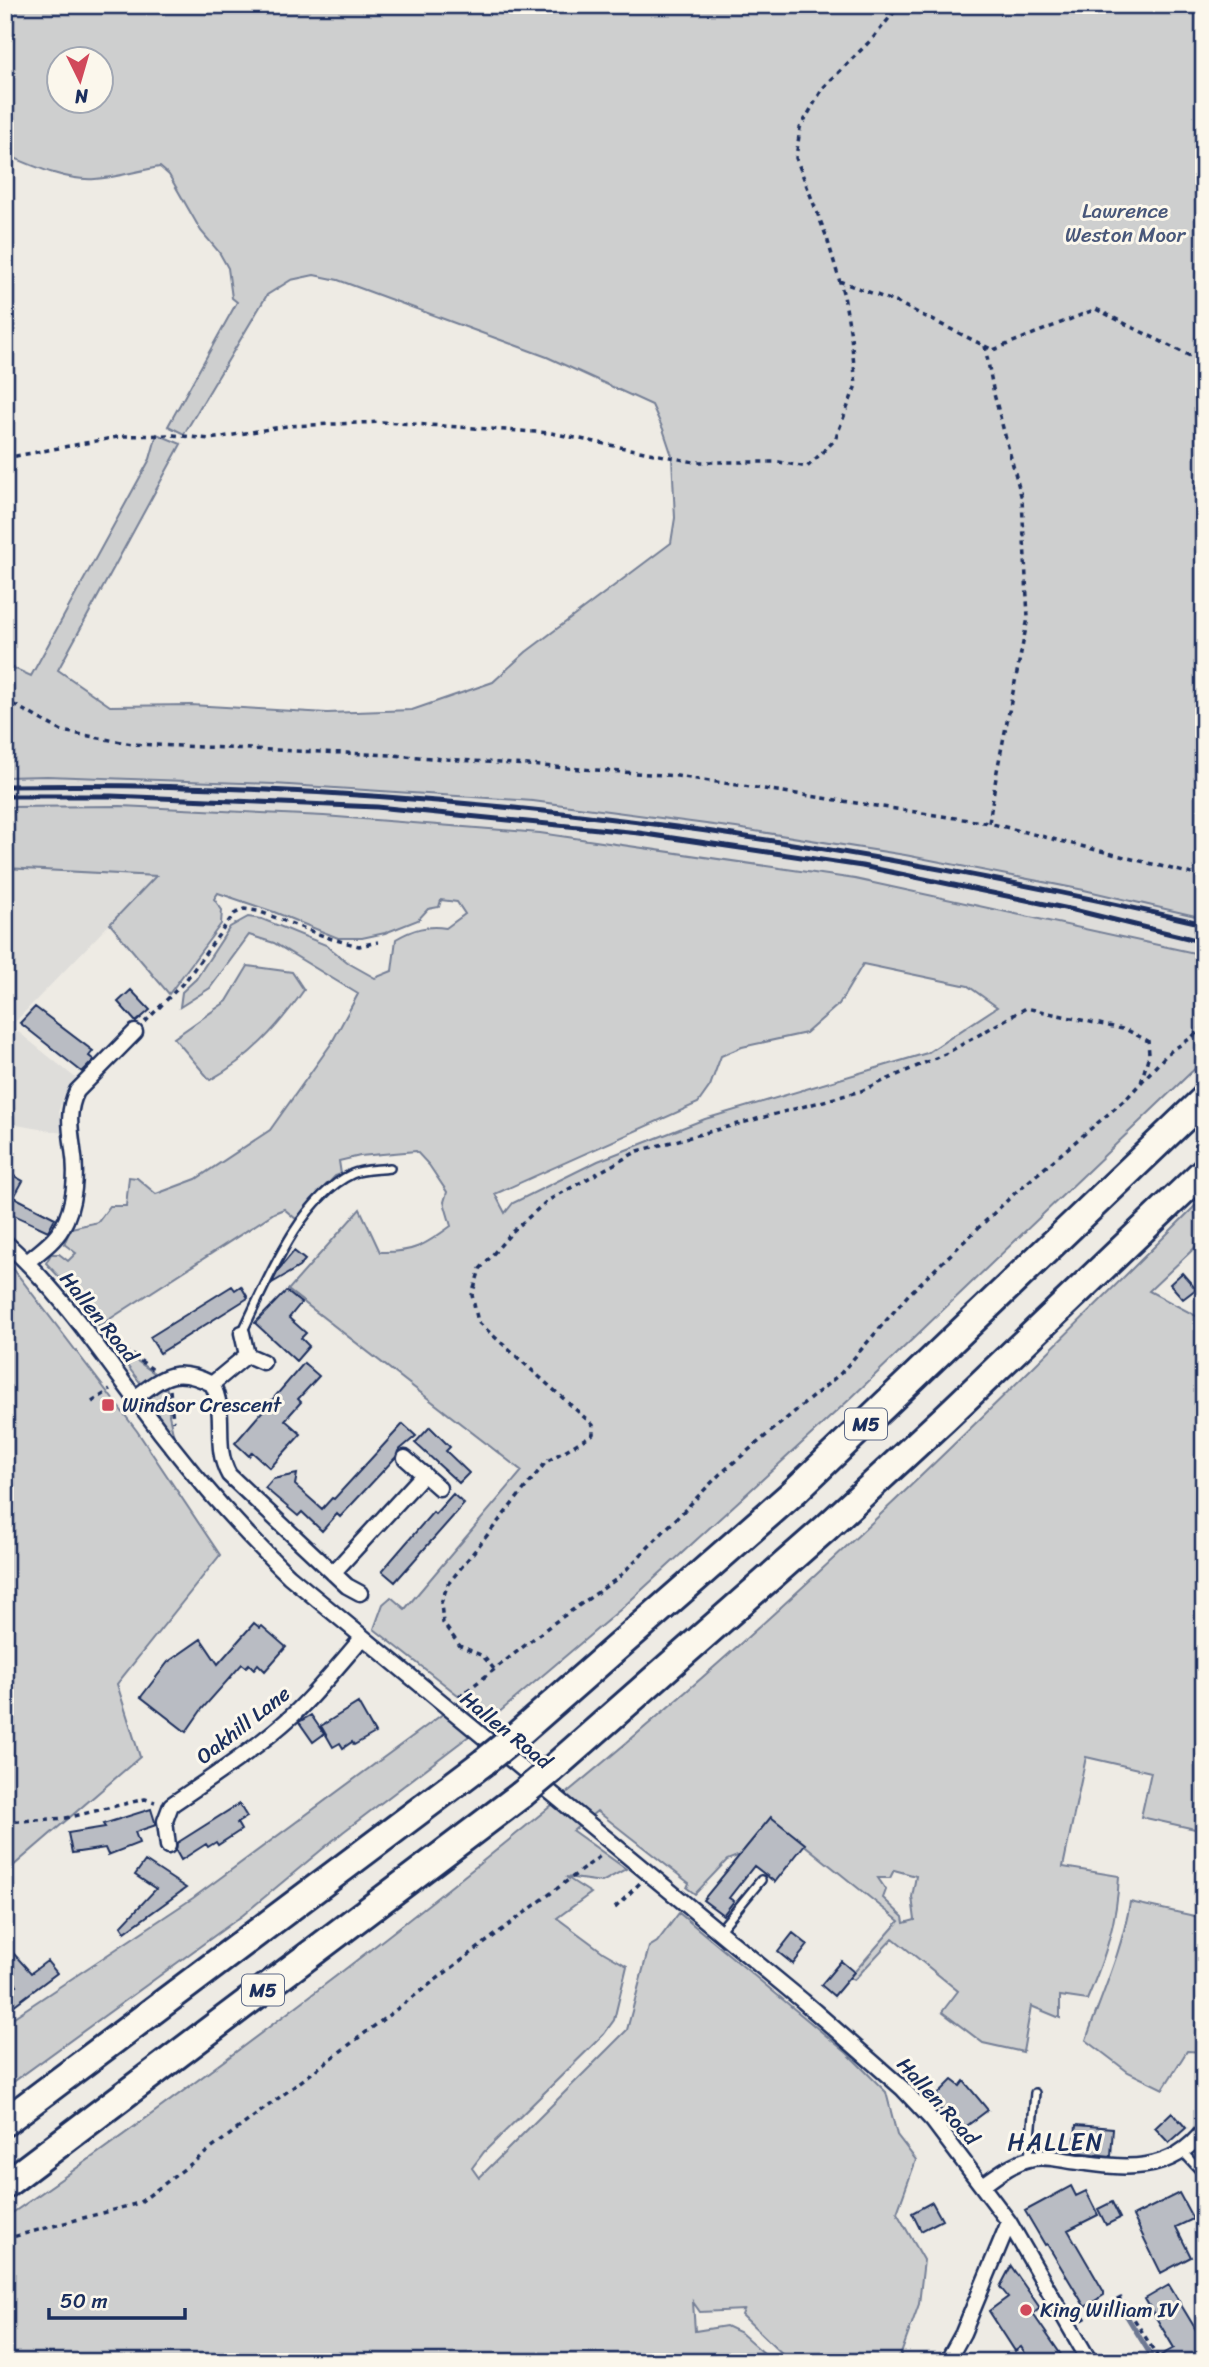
<svg xmlns="http://www.w3.org/2000/svg" width="1209" height="2367" viewBox="0 0 1209 2367" font-family="Sriracha,sans-serif">
  <style>
    .built { fill: #deddda }
    .green { fill: #cecfcf; stroke: #747f96; stroke-width: 2; fill-rule: evenodd }
    .lines { fill: none; stroke-linecap: round; stroke-linejoin: round }
    .stream { stroke: #6d7892; stroke-width: 5 }
    .building { fill: #b9bcc3; stroke: #1b2f5e; stroke-width: 2 }
    .lane-casing { stroke: #1b2f5e; stroke-width: 12 }
    .street-casing { stroke: #1b2f5e; stroke-width: 19 }
    .highway-casing { stroke: #1b2f5e; stroke-width: 32 }
    .path { stroke: #1b2f5e; stroke-width: 3.5; stroke-dasharray: 5 5; stroke-linecap: butt }
    .lane { stroke: #fbf7ec; stroke-width: 7 }
    .street { stroke: #fbf7ec; stroke-width: 14 }
    .highway { stroke: #fbf7ec; stroke-width: 26 }
    .rail { stroke: #1b2f5e; stroke-width: 5 }
    .highway-bridge-casing { stroke: #1b2f5e; stroke-width: 32; stroke-linecap: butt }
    .highway-bridge { stroke: #fbf7ec; stroke-width: 26 }
    .poi-dot { fill: #d1495b; stroke: #fbf7ec; stroke-width: 2.5 }
    .labels { text-anchor: middle; dominant-baseline: central; stroke-width: 6; stroke-linejoin: round; paint-order: stroke }
    .shield { fill: #fbf7ec; stroke: #5e6b89; stroke-width: 2 }
    .shield-label { font-size: 19px; font-weight: bold; fill: #1b2f5e }
    .park-label { font-size: 21px; fill: #48577a; stroke: #fbf7ec }
    .street-label { font-size: 21px; fill: #1b2f5e; stroke: #fbf7ec }
    .poi-label { font-size: 21px; fill: #1b2f5e; stroke: #fbf7ec; text-anchor: start }
    .quarter-label { font-size: 24px; letter-spacing: 2px; fill: #1b2f5e; stroke: #fbf7ec }
  </style>
  <rect width="100%" height="100%" fill="#eeebe4"/>
  <filter id="ink" filterUnits="userSpaceOnUse"><feTurbulence type="fractalNoise" baseFrequency=".0143" numOctaves="2"/><feDisplacementMap in="SourceGraphic" scale="14" xChannelSelector="R" yChannelSelector="G"/><feConvolveMatrix kernelMatrix="1 2 1 2 8 2 1 2 1" color-interpolation-filters="sRGB"/></filter>
  <g filter="url(#ink)">
    <!-- built -->
    <path class="built" d="M47,776L274,784L533,801L736,828L905,855L1084,890L1204,918V955L855,879L540,833L324,816L121,806L5,807V777Z
      M5,868L157,875L11,1026L78,1080L64,1095L59,1110L62,1133L5,1123Z"/>
    <!-- green -->
    <path class="green" d="M5,5H1204V918L1084,890L905,855L736,828L533,801L274,784L47,776L5,777V664L31,676L150,459L157,434L181,444L58,670L110,706L191,705L327,713L412,710L493,682L526,652L671,543L675,518L672,456L663,429L652,405L547,357L338,280L314,275L291,280L267,295L184,434L168,426L237,302L232,298L228,268L219,252L201,231L169,175L160,167C139,170 117,178 95,179C65,181 33,166 5,154ZM60,60H102V102H60Z
      M121,806L324,816L540,833L855,879L1204,955V1060L850,1399L621,1609L490,1720L343,1832L243,1915L5,2088V2023L193,1898L463,1699L374,1629L383,1604L391,1597L405,1609L522,1471L288,1290L360,1209L380,1252C413,1253 425,1245 451,1226L444,1202L447,1192L429,1165L416,1151L360,1156L339,1161L341,1174L335,1176L296,1219L284,1209L274,1213L99,1326L63,1281L46,1263L51,1254H59L68,1261L76,1253L64,1244L71,1228L98,1222L110,1206H126L129,1177L137,1178L156,1194L196,1179L270,1130L331,1044L358,994L274,943L249,935L210,988L180,1007L182,992L196,979L230,927L248,917L262,919L326,945L350,964L375,978L392,971L396,939C413,929 427,925 446,928L465,914L457,902L441,900L439,907L428,909L418,920L385,933L362,938H338L274,912L218,893L214,899L222,910L221,924L169,994L110,924L156,876L5,868V807ZM863,964L968,986L997,1007L927,1053L705,1119L598,1161L513,1203L505,1213L495,1194L698,1103L710,1086L721,1056L742,1047L806,1033L839,1004Z
      M248,966L292,972L304,990C278,1027 250,1058 210,1080L174,1038L227,1001Z
      M1204,1197V1239L1149,1291L1204,1320V1831L1141,1817L1151,1772L1086,1757L1063,1867L1119,1876C1117,1923 1105,1957 1087,2000L1060,1996V2018L1031,2006L1023,2052L983,2043L942,2012L958,1991L893,1938L854,1980L849,1978L899,1921L771,1818L740,1855L727,1860L695,1894L687,1888L689,1883L597,1811L573,1831L626,1869L602,1882L566,1877L591,1893L557,1918L603,1952L627,1966L614,2020L604,2034L484,2152L472,2168L479,2178L627,2030L649,1947L657,1942L679,1913L847,2053L886,2092L897,2135L916,2160L897,2213L924,2260L919,2304L898,2362H791L742,2315L744,2310L700,2312L693,2302L695,2331L726,2326L741,2333L774,2362H5V2218C121,2139 233,2055 344,1970C499,1851 651,1727 794,1595C935,1466 1069,1332 1204,1197ZM894,1870L916,1876L912,1897L915,1920L904,1923L903,1917L883,1898L886,1890L878,1878H890Z
      M8,1262L137,1431L220,1555L117,1684L140,1757L5,1873V1264Z
      M114,1345L157,1375L142,1385L112,1346Z
      M166,1386L170,1402L169,1415L176,1446L141,1402Z
      M1130,1902L1204,1918V2052L1187,2051L1163,2089L1128,2072L1086,2040C1102,1994 1122,1951 1130,1902Z"/>
    <g class="lines">
      <!-- stream -->
      <path class="stream" d="M1120,2305L1155,2362"/>
    </g>
    <!-- building -->
    <path class="building" d="M131,990L150,1010L136,1022L118,1002Z
      M35,1007L93,1051L89,1056L94,1060L82,1072L20,1023Z
      M5,1171L23,1181L14,1197L55,1218L48,1231L5,1211Z
      M294,1251L305,1260L299,1267L272,1283L279,1269Z
      M1182,1273L1196,1289L1183,1299L1170,1284Z
      M232,1286L235,1290L241,1286L248,1298L160,1353L150,1337Z
      M286,1291L301,1303L289,1318L306,1333L301,1338L309,1346L296,1361L255,1323Z
      M304,1363L319,1376L298,1399L301,1402L285,1420L301,1434L270,1468L252,1452L249,1456L235,1443Z
      M403,1424L416,1436L398,1451L396,1457L340,1517L337,1514L322,1531L302,1512L298,1516L265,1488L273,1479L297,1474L295,1485L322,1509L332,1498L334,1499Z
      M430,1427L450,1447L446,1451L469,1473L459,1483L415,1443Z
      M453,1494L464,1504L395,1582L382,1571L433,1512L435,1514Z
      M254,1623L260,1628L262,1626L286,1647L265,1671L258,1664L254,1669L249,1664L246,1667L242,1664L202,1709L186,1732L141,1697L168,1662L201,1639L218,1664Z
      M358,1703L375,1733L354,1745L352,1742L343,1748L340,1743L333,1747L321,1726Z
      M311,1715L324,1734L313,1742L299,1722Z
      M239,1804L247,1817L237,1823L241,1830L218,1845L216,1842L208,1847L206,1844L181,1860L176,1851L177,1843Z
      M151,1809L156,1825L135,1832L139,1843L108,1855L105,1848L72,1853L68,1833L105,1827L103,1824Z
      M771,1817L805,1844L775,1882L754,1866L729,1898L734,1901L723,1915L703,1900Z
      M145,1861L186,1888L125,1932L121,1926L156,1889L135,1875Z
      M793,1933L808,1945L793,1964L778,1952Z
      M5,1944L31,1973L47,1961L57,1973L5,2012V1992L17,1985L5,1971Z
      M841,1961L854,1972L834,1996L821,1985Z
      M952,2080L960,2086L964,2081L988,2110L960,2131L932,2100Z
      M1172,2112L1186,2128L1169,2143L1155,2128Z
      M1076,2125L1113,2128L1111,2156L1074,2152Z
      M1071,2186L1076,2196L1086,2191L1098,2215L1068,2230L1104,2292V2295L1085,2307L1047,2244L1045,2245L1025,2211Z
      M1179,2193L1193,2219L1176,2227L1191,2257L1161,2273L1133,2216Z
      M932,2202L942,2220L921,2231L912,2213Z
      M1112,2202L1120,2218L1106,2225L1098,2209Z
      M1011,2266L1040,2308L1033,2314L1066,2362H1031L1021,2347L1015,2351L989,2311L1008,2297L1000,2287Z
      M1169,2285L1204,2343V2362H1149L1174,2348L1145,2299Z"/>
    <g class="lines">
      <!-- lane casing -->
      <g class="lane-casing">
        <path id="lane" d="M242,1333C267,1282 299,1199 352,1174C363,1169 378,1170 390,1168
          M719,1931L761,1880
          M1182,2151L1204,2175
          M1029,2159L1035,2093"/>
      </g>
      <!-- street casing -->
      <g class="street-casing">
        <path id="street" d="M5,1242C56,1287 95,1344 135,1398C181,1462 233,1522 289,1576L803,2001L902,2088L933,2121L1009,2222L1090,2362
          M27,1262C39,1252 54,1242 62,1228C75,1206 77,1173 73,1149C70,1128 67,1110 77,1091L135,1032
          M242,1333L247,1355L263,1362
          M212,1384L247,1355
          M135,1398C165,1375 176,1366 212,1384C228,1414 212,1445 229,1475L347,1586L360,1593
          M405,1458L439,1488
          M333,1573L424,1474
          M168,1846L165,1821L171,1805C212,1777 256,1749 293,1715C318,1691 340,1664 362,1638
          M982,2186C996,2176 1012,2163 1029,2159C1042,2155 1058,2159 1071,2161C1122,2168 1169,2176 1204,2130
          M947,2362L963,2333L1009,2222"/>
      </g>
      <!-- highway casing -->
      <g class="highway-casing">
        <path id="highway" d="M516,1736L795,1491L1204,1099
          M551,1770L826,1528L945,1418L1204,1171
          M5,2122L484,1762
          M5,2185L521,1795"/>
      </g>
      <!-- path -->
      <path class="path" d="M839,281L898,303L993,350L1096,309L1204,363
        M985,346L994,394L1022,499L1028,618L997,771L989,823L1204,877
        M5,458L123,436L173,435L210,439L287,426L382,422L551,433L694,462H779L807,467L835,440L856,385L851,336L844,296L827,238L796,158L800,128L823,88L873,38L900,5
        M5,700L62,731L132,744L391,755L677,776L989,823
        M145,1022L186,980L234,914L244,909L258,911L332,939L359,946L378,942
        M116,1343L152,1369
        M170,1390L173,1421
        M92,1402L110,1390
        M494,1669L483,1656L460,1646L443,1623L441,1603L448,1584L546,1462L593,1434V1425L478,1322L472,1295L480,1269L513,1231L547,1201L638,1151L861,1091L947,1053L1026,1008L1127,1030L1148,1041L1149,1054L1141,1083
        M459,1697L551,1625L618,1578L720,1474L841,1373L909,1294L1015,1193L1127,1098L1168,1053L1191,1038L1204,1025
        M5,1822L66,1818L145,1799L155,1802
        M615,1908L640,1883
        M5,2239L139,2203L603,1854
        M1082,2320L1121,2298L1161,2362"/>
      <!-- lane -->
      <use href="#lane" class="lane"/>
      <!-- street -->
      <use href="#street" class="street"/>
      <!-- highway -->
      <use href="#highway" class="highway"/>
      <!-- rail -->
      <path class="rail" d="M5,786C409,779 811,833 1204,924
        M5,796H111L377,807L639,833L862,866L1074,910L1204,942"/>
      <!-- highway-bridge casing -->
      <g class="highway-bridge-casing">
        <path id="highway-bridge" d="M484,1762L516,1736
          M521,1795L551,1770"/>
      </g>
      <!-- highway-bridge -->
      <use href="#highway-bridge" class="highway-bridge"/>
    </g>
  </g>
  <!-- markers -->
  <g class="poi-dot">
    <rect x="101" y="1398" width="14" height="14" rx="3.5"/>
    <circle cx="1026" cy="2310" r="7"/>
  </g>
  <g class="labels">
    <!-- shield labels -->
    <g class="shield">
      <rect x="845" y="1408.5" width="42" height="31" rx="5"/>
      <rect x="242" y="1974.5" width="42" height="31" rx="5"/>
    </g>
    <g class="shield-label">
      <text x="866" y="1424">M5</text>
      <text x="263" y="1990">M5</text>
    </g>
    <!-- park labels -->
    <g class="park-label">
      <text x="1125" y="211">Lawrence<tspan x="1125" dy="24">Weston Moor</tspan></text>
    </g>
    <!-- street labels -->
    <g class="street-label">
      <text transform="translate(99 1317) rotate(51)">Hallen Road</text>
      <text transform="translate(243 1725) rotate(-38)">Oakhill Lane</text>
      <text transform="translate(506 1730) rotate(39)">Hallen Road</text>
      <text transform="translate(938 2101) rotate(48)">Hallen Road</text>
    </g>
    <!-- poi labels -->
    <g class="poi-label">
      <text x="122" y="1405">Windsor Crescent</text>
      <text x="1040" y="2310">King William IV</text>
    </g>
    <!-- quarter labels -->
    <g class="quarter-label">
      <text x="1056" y="2142">HALLEN</text>
    </g>
  </g>
  <!-- margin -->
  <rect width="1209" height="2367" fill="none" stroke="#fbf7ec" stroke-width="28"/>
  <rect x="14" y="14" width="1181" height="2339" fill="none" stroke="#1b2f5e" stroke-width="2.5" filter="url(#ink)"/>
  <!-- north arrow -->
  <g transform="translate(80 80) rotate(175)"><circle r="33" fill="#fbf7ec" stroke="#a1a7b3" stroke-width="2"/>
  <path d="M0-5L12 26L0 18L-12 26Z" fill="#d1495b"/>
  <text y="-10" font-size="19" font-weight="bold" text-anchor="middle" fill="#1b2f5e">N</text>
  </g>
  <!-- scale -->
  <path d="M49 2308v10h136v-10" fill="none" stroke="#1b2f5e" stroke-width="3.5"/>
  <text x="60" y="2308" font-size="21" fill="#1b2f5e" stroke="#fbf7ec" stroke-width="5" paint-order="stroke">50 m</text>
</svg>
